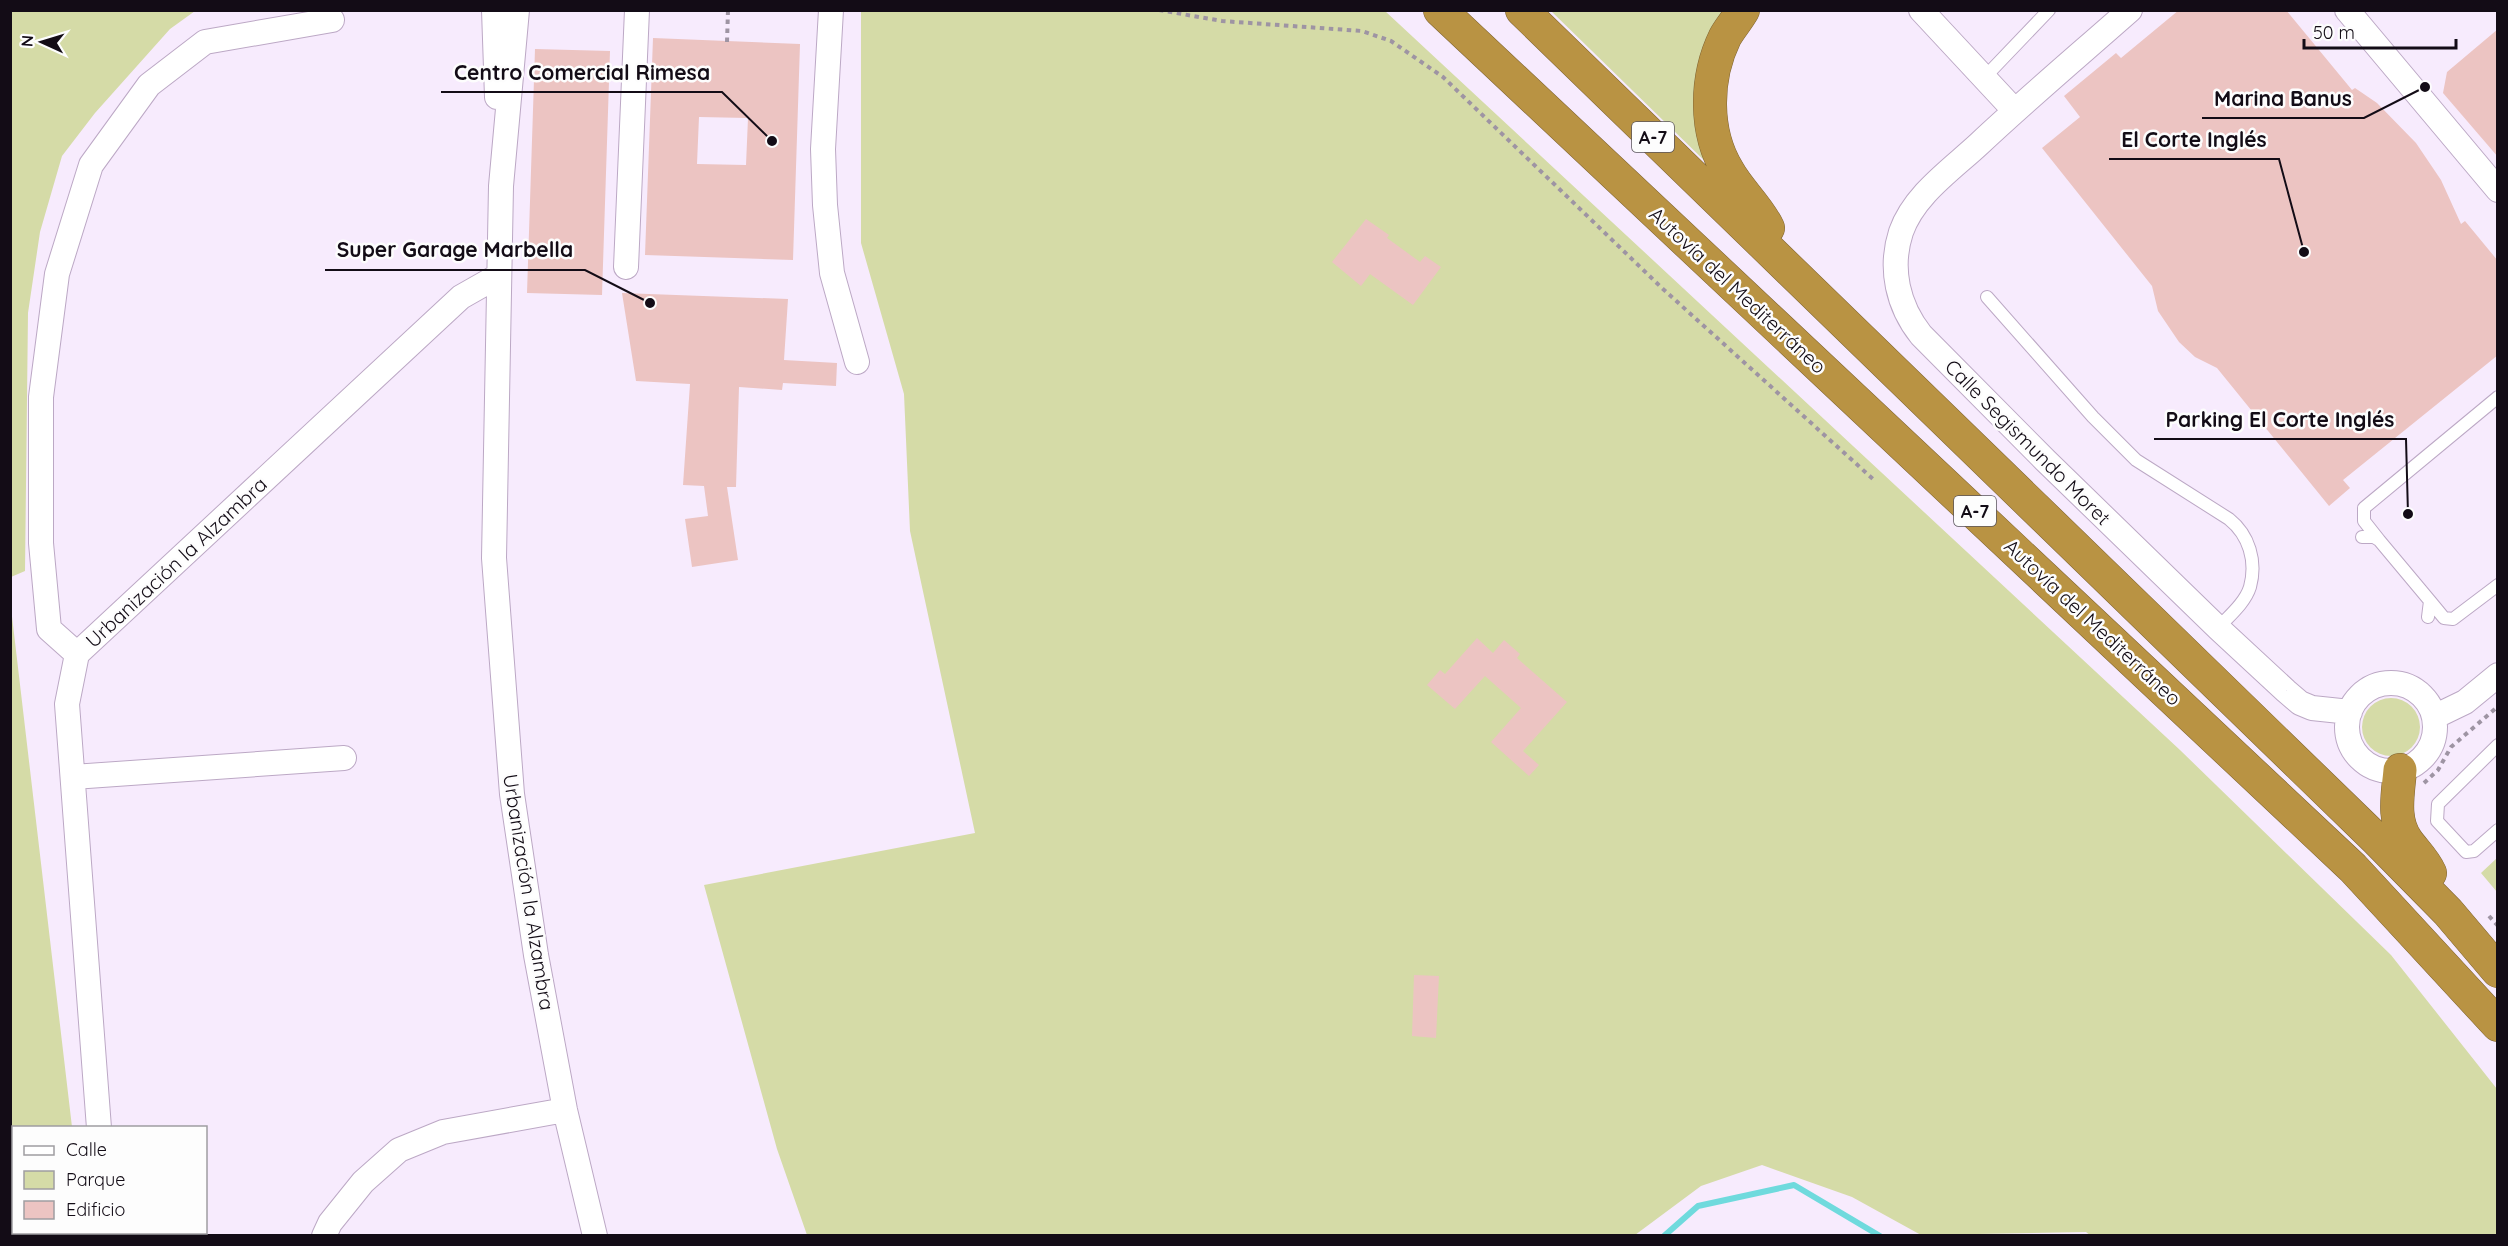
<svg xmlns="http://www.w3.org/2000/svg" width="2508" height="1246" viewBox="0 0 2508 1246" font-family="Quicksand,sans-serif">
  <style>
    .green { fill: #d5dba7 }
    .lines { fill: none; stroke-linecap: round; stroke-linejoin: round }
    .stream { stroke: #6fdadd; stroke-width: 6 }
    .building { fill: #ecc4c2; fill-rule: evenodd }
    .lane-casing { stroke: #bca8c5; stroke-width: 14 }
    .street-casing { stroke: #bca8c5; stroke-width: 26 }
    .highway-casing { stroke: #7f6433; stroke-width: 34 }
    .path { stroke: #9e94a3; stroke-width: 4; stroke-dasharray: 4.5 4.5; stroke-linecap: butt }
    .lane { stroke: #fff; stroke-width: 12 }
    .street { stroke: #fff; stroke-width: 24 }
    .highway { stroke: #b99343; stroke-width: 33 }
    .labels { text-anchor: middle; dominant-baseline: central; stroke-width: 5; stroke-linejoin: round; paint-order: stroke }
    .shield { fill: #fdfdfd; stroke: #59545b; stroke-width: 1.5 }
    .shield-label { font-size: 18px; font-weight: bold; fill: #130c16 }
    .street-label { font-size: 20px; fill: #130c16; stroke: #fdfdfd }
    .leader { fill: none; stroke: #130c16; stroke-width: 2 }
    .callout-dot { fill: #130c16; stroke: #fdfdfd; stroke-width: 2 }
    .callout-label { font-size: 21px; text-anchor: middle; font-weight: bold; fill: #130c16; stroke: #fdfdfd; stroke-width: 5; stroke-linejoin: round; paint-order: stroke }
  </style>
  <rect width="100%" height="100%" fill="#f7ebfd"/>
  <!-- green -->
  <path class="green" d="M11,10L195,11L170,29L95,113L62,156L40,232L28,313L25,571L11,577Z
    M861,11H1385L2180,750L2391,955L2497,1089V1235L2091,1236L2086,1232L1921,1235L1852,1197L1762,1165L1701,1186L1635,1235H807L777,1149L704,885L975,833L910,531L904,394L861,243Z
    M1551,11H1733L1713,169Z
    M11,608L72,1127L14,1128V1232H85V1235H11Z
    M2362 727a29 29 0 1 1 58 0a29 29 0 1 1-58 0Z
    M2497,858V892L2481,873Z"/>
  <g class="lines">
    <!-- stream -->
    <path class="stream" d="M1664,1236L1698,1206L1794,1185L1880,1236"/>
  </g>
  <!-- building -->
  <path class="building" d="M2179,10H2286L2352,90L2355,88L2377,103L2416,143L2441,180L2461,224L2465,221L2498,261V355L2343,480L2350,488L2329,506L2217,368L2195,357L2179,342L2158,311L2152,286L2042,148L2080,117L2064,96L2116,53L2121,58Z
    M2498,29V157L2443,93L2447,72Z
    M653,38L800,44L793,260L645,255ZM699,117L748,118L746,165L697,164Z
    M535,49L610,51L602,295L527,293Z
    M1366,219L1389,235L1387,238L1420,262L1425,256L1441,267L1413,305L1370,274L1361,286L1332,262Z
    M622,293L788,299L784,360L837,363L836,386L783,383L782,390L739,387L736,487H727L738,560L692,567L685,519L708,516L704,486L683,485L690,384L636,381Z
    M1477,638L1493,653L1504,640L1520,654L1517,658L1567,702L1523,751L1539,765L1529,776L1491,742L1521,708L1485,676L1455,709L1427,685L1440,670L1445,674Z
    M1414,975L1439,976L1436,1038L1412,1036Z"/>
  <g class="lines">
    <!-- lane casing -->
    <g class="lane-casing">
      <path id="lane" d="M1984,78L2049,10
        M1987,297L2093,417L2136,460L2229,519C2249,535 2257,561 2250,587C2245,603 2229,616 2218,628
        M2362,537H2374L2379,540L2430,601L2428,617
        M2379,540L2364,521V508L2498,397
        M2430,601L2444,618L2453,619L2498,585
        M2498,745L2438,804L2437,821L2466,852L2474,851L2498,830"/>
    </g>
    <!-- street casing -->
    <g class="street-casing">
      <path id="street" d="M494,10L497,97
        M517,10L501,186L494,558L512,794L536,955L565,1110L595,1236
        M831,10L823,149L825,205L832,273L857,362
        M1921,10L2015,111
        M2130,10C2079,55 2028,98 1979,144C1951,170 1914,195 1901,232C1889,269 1898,306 1921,335L2045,460L2218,628L2286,691L2300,703L2312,708L2350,712
        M2347,10L2498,190
        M626,267L637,10
        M77,654L49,629L41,543V397L57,274L91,165L149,85L205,42L332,20
        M2347 727a44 44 0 1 1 88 0a44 44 0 1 1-88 0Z
        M2434,717L2465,702L2498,675
        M73,777L344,758
        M99,1128L67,704L77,654L461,297L498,276
        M107,1232V1236
        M324,1236L330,1223L363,1182L399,1150L443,1132L565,1110"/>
    </g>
    <!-- highway casing -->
    <g class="highway-casing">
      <path id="highway" d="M1440,10L2353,868L2498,1025
        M1522,10L2376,839L2448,912L2498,971
        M1743,10C1738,19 1730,28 1725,37C1705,78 1704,132 1728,171C1739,191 1758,207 1768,228
        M2400,770C2398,794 2392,820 2407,841C2415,852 2424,860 2430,873"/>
    </g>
    <!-- path -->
    <path class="path" d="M1159,10L1222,21L1362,31L1391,41L1443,77L1663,289L1873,479
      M727,42L728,10
      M2424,783L2438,770L2451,747L2495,709
      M2489,916L2498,926"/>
    <!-- lane -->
    <use href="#lane" class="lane"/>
    <!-- street -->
    <use href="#street" class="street"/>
    <!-- highway -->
    <use href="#highway" class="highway"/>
  </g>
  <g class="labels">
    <!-- shield labels -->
    <g class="shield">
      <rect x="1632" y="122" width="42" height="30" rx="4.5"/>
      <rect x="1954" y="496" width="42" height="30" rx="4.5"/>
    </g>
    <g class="shield-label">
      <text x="1653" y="137">A-7</text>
      <text x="1975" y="511">A-7</text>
    </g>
    <!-- street labels -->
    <g class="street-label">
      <text transform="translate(1738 290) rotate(43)">Autovía del Mediterráneo</text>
      <text transform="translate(2028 442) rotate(45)">Calle Segismundo Moret</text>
      <text transform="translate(176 562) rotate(-43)">Urbanización la Alzambra</text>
      <text transform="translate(2093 622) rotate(43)">Autovía del Mediterráneo</text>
      <text transform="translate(529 892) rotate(81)">Urbanización la Alzambra</text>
    </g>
  </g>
  <!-- callouts -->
  <path class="leader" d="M772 141L722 92H441M2425 87L2364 118H2202M2304 252L2279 159H2109M650 303L585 270H325M2408 514L2406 439H2154"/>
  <g class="callout-dot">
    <circle cx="772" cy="141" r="6"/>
    <circle cx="2425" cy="87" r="6"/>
    <circle cx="2304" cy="252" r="6"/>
    <circle cx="650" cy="303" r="6"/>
    <circle cx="2408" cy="514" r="6"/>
  </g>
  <g class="callout-label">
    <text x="582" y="80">Centro Comercial Rimesa</text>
    <text x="2283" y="106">Marina Banus</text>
    <text x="2194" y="147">El Corte Inglés</text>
    <text x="455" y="257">Super Garage Marbella</text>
    <text x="2280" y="427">Parking El Corte Inglés</text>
  </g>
  <!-- border -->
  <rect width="2508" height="1246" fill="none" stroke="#130c16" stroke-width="24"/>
  <!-- legend -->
  <rect x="12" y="1126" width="195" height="108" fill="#fdfdfd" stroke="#9f9da1" stroke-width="1.5"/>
  <rect x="24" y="1146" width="30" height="9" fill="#ffffff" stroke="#9f9da1" stroke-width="1.5"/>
  <text x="66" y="1156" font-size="18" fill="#130c16">Calle</text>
  <rect x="24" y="1171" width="30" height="18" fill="#d5dba7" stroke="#9f9da1" stroke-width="1.5"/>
  <text x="66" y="1186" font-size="18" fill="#130c16">Parque</text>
  <rect x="24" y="1201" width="30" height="18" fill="#ecc4c2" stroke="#9f9da1" stroke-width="1.5"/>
  <text x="66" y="1216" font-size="18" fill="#130c16">Edificio</text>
  <!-- north arrow -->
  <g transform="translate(42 42) rotate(274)" stroke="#fdfdfd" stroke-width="4.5" paint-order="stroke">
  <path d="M0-4.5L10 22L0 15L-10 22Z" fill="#130c16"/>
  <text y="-9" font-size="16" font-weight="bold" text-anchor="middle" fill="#130c16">N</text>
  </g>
  <!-- scale -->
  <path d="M2304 39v9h152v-9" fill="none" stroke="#130c16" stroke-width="3"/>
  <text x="2313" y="39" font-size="18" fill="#130c16" stroke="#fdfdfd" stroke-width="4.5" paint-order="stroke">50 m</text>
</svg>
